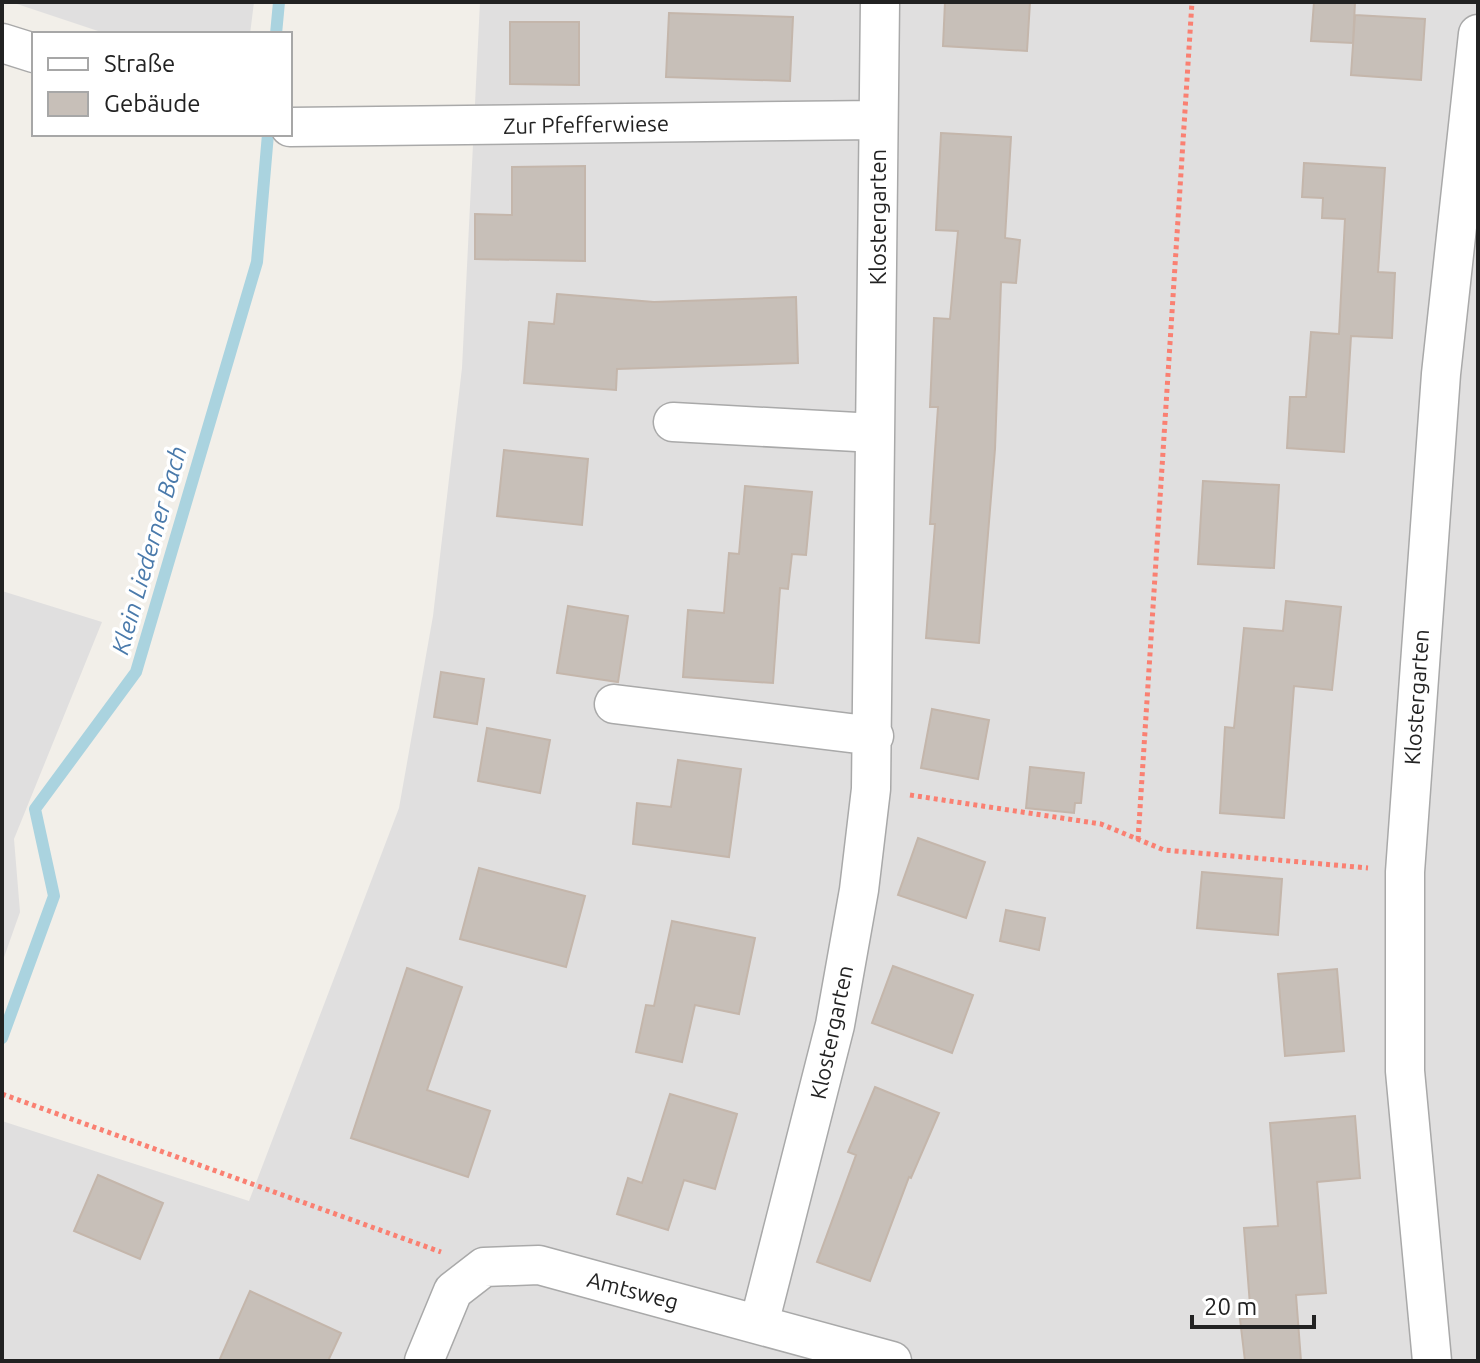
<svg xmlns="http://www.w3.org/2000/svg" width="1480" height="1363" viewBox="0 0 1480 1363" font-family="Ubuntu,sans-serif">
  <style>
    .residential { fill: #e0dfdf }
    .lines { fill: none; stroke-linecap: round; stroke-linejoin: round }
    .stream { stroke: #aad3df; stroke-width: 12 }
    .building { fill: #c7bfb8; stroke: #c4b6ab; stroke-width: 2 }
    .minor-casing { stroke: #a9a9a9; stroke-width: 41 }
    .path { stroke: #fa8072; stroke-width: 5; stroke-dasharray: 4 4; stroke-linecap: butt }
    .minor { stroke: #fff; stroke-width: 38 }
    .labels { text-anchor: middle; dominant-baseline: central; stroke-width: 7; stroke-linejoin: round; paint-order: stroke }
    .street-label { font-size: 22px; fill: #222; stroke: #fff }
    .water-label { font-size: 24px; font-style: italic; fill: #4a7aab; stroke: #fff }
  </style>
  <rect width="100%" height="100%" fill="#f2efe9"/>
  <!-- residential -->
  <path class="residential" d="M11,2H254L250,34H107Z
    M480,2H1478V1361H2V1121L249,1201L399,808L433,616L462,368Z
    M2,591L102,622L14,839L20,912L2,963Z"/>
  <g class="lines">
    <!-- stream -->
    <path class="stream" d="M276,34L279,2
      M2,1038L54,896L35,809L136,672L257,262L268,134"/>
  </g>
  <!-- building -->
  <path class="building" d="M945,2H1030L1027,51L943,46Z
    M1314,2H1355L1353,43L1311,41Z
    M669,13L793,17L790,81L666,77Z
    M1355,15L1425,19L1421,80L1351,75Z
    M510,22H579V85L510,84Z
    M941,133L1011,137L1005,238L1020,240L1016,283L1001,282L995,449L979,643L926,638L935,524H930L938,407H930L934,318L950,319L958,231L936,230Z
    M1304,163L1385,168L1378,272L1395,273L1392,338L1351,336L1344,452L1287,448L1290,397H1306L1311,332L1339,334L1345,219L1322,218L1323,198L1302,197Z
    M585,166V261L475,259V214L512,215V167Z
    M557,294L654,302L796,297L798,363L617,369L616,390L524,383L529,322L554,324Z
    M504,450L588,459L582,525L497,516Z
    M1203,481L1279,485L1274,568L1198,564Z
    M745,486L812,492L806,555L792,554L788,589L780,588L773,683L683,677L688,610L724,613L729,553L739,554Z
    M1286,601L1341,607L1332,690L1294,686L1284,818L1220,813L1225,727L1234,728L1244,628L1283,631Z
    M568,606L628,616L618,682L557,673Z
    M441,672L484,679L477,724L434,717Z
    M932,709L989,720L978,779L921,768Z
    M487,728L550,740L540,793L478,781Z
    M678,760L741,769L729,857L633,844L637,803L671,807Z
    M1030,767L1084,773L1081,803H1075L1074,813L1026,808Z
    M918,838L985,862L966,918L898,895Z
    M479,868L585,896L566,967L460,939Z
    M1202,872L1282,879L1278,935L1197,928Z
    M1006,910L1045,918L1039,950L1000,941Z
    M672,921L755,938L739,1014L695,1005L682,1062L636,1052L646,1005L654,1006Z
    M893,966L973,995L952,1053L872,1023Z
    M407,968L462,987L427,1090L490,1111L468,1177L351,1138Z
    M1337,969L1344,1051L1285,1056L1278,974Z
    M875,1087L939,1113L911,1178L909,1177L870,1281L817,1262L856,1155L848,1152Z
    M670,1094L737,1114L715,1189L684,1180L668,1230L617,1214L628,1178L642,1183Z
    M1355,1116L1360,1178L1317,1182L1326,1293L1296,1295L1301,1361H1245L1240,1319L1251,1318L1244,1228L1278,1226L1270,1123Z
    M98,1175L163,1203L140,1259L74,1231Z
    M250,1291L341,1333L328,1361H219Z"/>
  <g class="lines">
    <!-- minor casing -->
    <g class="minor-casing">
      <path id="minor" d="M2,43L34,53
        M290,127L877,120
        M673,422L875,433
        M614,704L874,736
        M759,1324L835,1025L859,890L871,789L880,2
        M424,1361L453,1291L484,1267L539,1265L892,1361
        M1432,1361L1405,1071V872L1441,374L1478,34"/>
    </g>
    <!-- path -->
    <path class="path" d="M910,795L1101,824L1164,850L1368,868
      M1138,840L1192,2
      M2,1094L441,1252"/>
    <!-- minor -->
    <use href="#minor" class="minor"/>
  </g>
  <g class="labels">
    <!-- street labels -->
    <g class="street-label">
      <text transform="translate(586 124) rotate(-1)">Zur Pfefferwiese</text>
      <text transform="translate(877 217) rotate(-90)">Klostergarten</text>
      <text transform="translate(1416 697) rotate(-86)">Klostergarten</text>
      <text transform="translate(831 1032) rotate(-78)">Klostergarten</text>
      <text transform="translate(633 1290) rotate(15)">Amtsweg</text>
    </g>
    <!-- water labels -->
    <g class="water-label">
      <text transform="translate(149 550) rotate(-74)">Klein Liederner Bach</text>
    </g>
  </g>
  <!-- border -->
  <rect width="1480" height="1363" fill="none" stroke="#222222" stroke-width="8"/>
  <!-- legend -->
  <rect x="32" y="32" width="260" height="104" fill="#ffffff" stroke="#a7a7a7" stroke-width="2"/>
  <rect x="48" y="58" width="40" height="12" fill="#ffffff" stroke="#a7a7a7" stroke-width="2"/>
  <text x="104" y="72" font-size="24" fill="#222222">Straße</text>
  <rect x="48" y="92" width="40" height="24" fill="#c7bfb8" stroke="#a7a7a7" stroke-width="2"/>
  <text x="104" y="112" font-size="24" fill="#222222">Gebäude</text>
  <!-- scale -->
  <path d="M1192 1315v12h122v-12" fill="none" stroke="#222222" stroke-width="4"/>
  <text x="1204" y="1315" font-size="24" fill="#222222" stroke="#ffffff" stroke-width="6" paint-order="stroke">20 m</text>
</svg>
